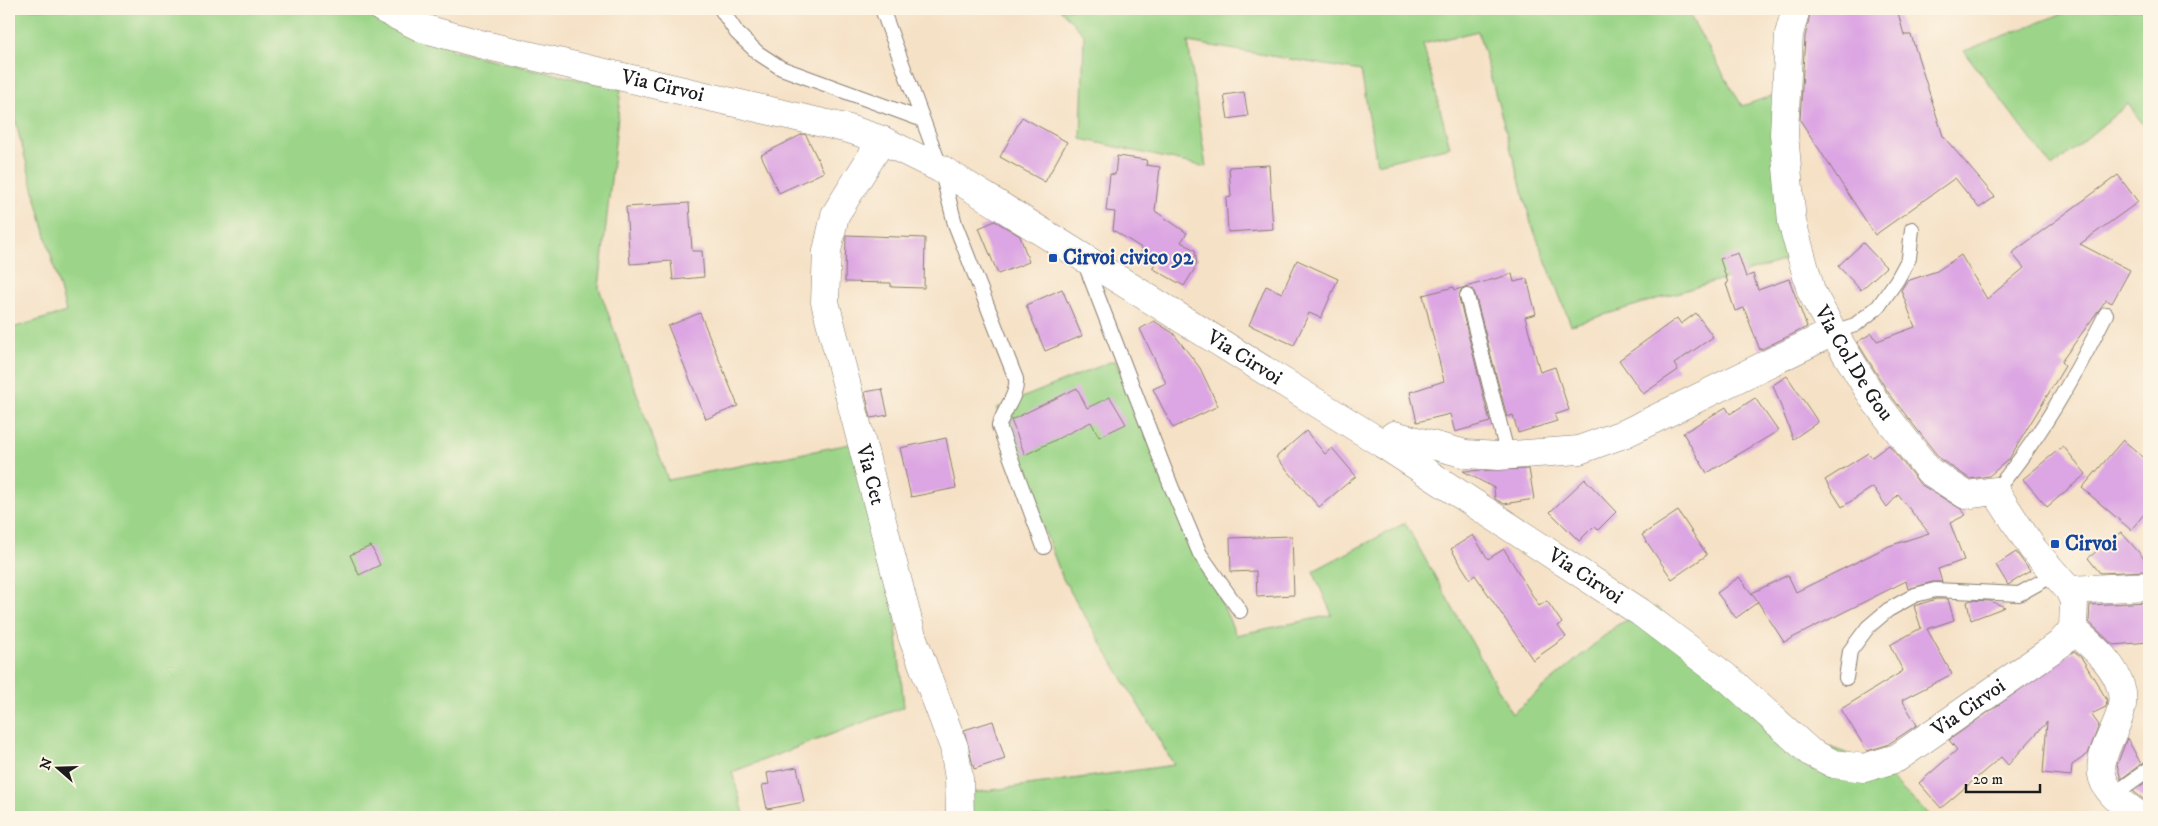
<svg xmlns="http://www.w3.org/2000/svg" width="2158" height="826" viewBox="0 0 2158 826" font-family="'IM FELL DW Pica',serif">
  <style>
    .green { fill: #9cd589; stroke: #5c7852 }
    .building { fill: #dca5e3 }
    .lines { fill: none; stroke-linecap: round; stroke-linejoin: round }
    .service-casing { stroke: #887e71; stroke-width: 16 }
    .minor-casing { stroke: #887e71; stroke-width: 29 }
    .tertiary-casing { stroke: #887e71; stroke-width: 29 }
    .service { stroke: #fff; stroke-width: 14 }
    .minor { stroke: #fff; stroke-width: 28 }
    .tertiary { stroke: #fff; stroke-width: 28 }
    .transit-dot { fill: #1a4fb4; stroke: #fcf5e5; stroke-width: 2 }
    .labels { text-anchor: middle; dominant-baseline: central; stroke-width: 4; stroke-linejoin: round; paint-order: stroke }
    .street-label { font-size: 21px; fill: #1c1c1c; stroke: #fcf5e5 }
    .transit-label { font-size: 21px; font-weight: bold; fill: #164399; stroke: #fcf5e5; text-anchor: start }
  </style>
  <rect width="100%" height="100%" fill="#fcf5e5"/>
  <filter id="ink" filterUnits="userSpaceOnUse"><feTurbulence type="fractalNoise" baseFrequency=".02" numOctaves="2"/><feDisplacementMap in="SourceGraphic" scale="10" xChannelSelector="R" yChannelSelector="G"/><feConvolveMatrix kernelMatrix="1 2 1 2 8 2 1 2 1" color-interpolation-filters="sRGB"/></filter>
  <filter id="wash" filterUnits="userSpaceOnUse"><feTurbulence type="fractalNoise" baseFrequency=".0096" numOctaves="4" result="noise"/><feDisplacementMap in="SourceGraphic" scale="20" xChannelSelector="R" yChannelSelector="G"/><feGaussianBlur stdDeviation="1.12" result="paint"/><feColorMatrix in="noise" values="0 0 0 0 0 0 0 0 0 0 0 0 0 0 0 0 0 1.4 0 .05"/><feComposite in="paint" operator="in"/></filter>
  <g filter="url(#wash)">
    <rect width="100%" height="100%" fill="#f5e1c6"/>
    <!-- green -->
    <path class="green" d="M9,9H402L454,51L621,89L599,288L668,480L865,441L886,524L904,707L732,772L745,817H9V329L66,312L9,97Z
      M1060,9H1686L1742,106L1789,90L1802,255L1571,325L1532,226L1478,31L1423,44L1450,147L1377,164L1361,71L1188,42L1206,167L1081,139L1084,35Z
      M2074,9H2149V132L2128,104L2052,167L1964,51Z
      M1115,360L1236,635L1332,615L1313,571L1405,523L1512,714L1617,625L1656,607L1811,740L1877,765L1931,817H971L970,793L1174,765L1063,579L997,408Z"/>
    <g id="blocks">
      <!-- building -->
      <path class="building" d="M1811,9H1897L1904,35H1911L1943,136L1995,197L1979,208L1955,178L1875,235L1800,120L1805,37Z
        M1244,92L1248,116L1228,119L1224,95Z
        M1022,117L1067,142L1045,182L1000,157Z
        M803,134L806,135L824,172L779,193L761,155Z
        M1117,156L1147,160L1146,165L1160,167L1155,211L1187,233L1181,242L1195,250L1197,265L1184,286L1152,268L1155,264L1139,255L1143,249L1113,230L1115,212L1106,211L1110,174L1115,175Z
        M1269,165L1273,229L1228,232L1226,198L1231,197L1229,167Z
        M2118,175L2138,202L2080,244L2130,270L2112,303L2106,300L2061,362L2065,366L2009,459L1989,476L1970,479L1940,459L1888,392L1857,342L1872,333L1877,341L1915,327L1901,290L1907,281L1937,271L1961,255L1987,299L2024,268L2012,253Z
        M689,203L692,251H702L704,277L673,280L671,261L630,264L626,207Z
        M995,221L1020,236L1029,262L998,274L979,228Z
        M846,235L925,238L924,288L891,287V283L845,282Z
        M1863,243L1886,267L1861,290L1838,266Z
        M1738,253L1746,277L1753,274L1758,290L1789,279L1807,327L1760,350L1744,308L1735,311L1726,284L1728,283L1720,259Z
        M1297,260L1338,279L1321,318L1309,313L1294,345L1249,325L1266,286L1282,293Z
        M1512,274L1514,282L1527,279L1536,314L1525,317L1540,372L1555,367L1569,410L1554,415L1557,421L1518,433L1513,415L1507,417L1475,294L1473,290L1465,287L1461,290L1459,298L1490,422L1455,432L1450,414L1417,422L1410,392L1444,381L1423,295L1454,287L1455,290Z
        M1062,289L1082,336L1045,351L1026,305Z
        M700,313L738,406L706,419L668,326Z
        M1696,313L1713,337L1674,364L1678,370L1643,394L1619,360L1677,318L1681,324Z
        M1154,321L1173,333L1200,368L1218,406L1173,428L1153,389L1166,383L1140,329Z
        M1787,376L1818,422L1793,439L1773,385Z
        M1077,388L1087,408L1110,397L1126,424L1099,437L1091,422L1025,455L1011,420Z
        M882,389L888,415L871,418L865,392Z
        M1755,398L1778,431L1707,473L1683,433L1726,407L1730,414Z
        M1306,431L1325,454L1332,448L1356,476L1319,507L1276,457Z
        M946,438L956,488L911,497L900,448Z
        M2123,440L2149,462V508L2131,530L2082,488Z
        M1889,445L1920,484L1961,509L1966,515L1950,523L1964,560L1938,569L1942,582H1933L1908,589L1906,581L1784,642L1752,593L1788,575L1796,592L1889,546L1929,533L1898,495L1887,507L1873,487L1842,507L1825,480L1868,453L1872,457Z
        M2063,446L2086,474L2047,507L2023,479Z
        M1529,469L1534,499L1504,504L1495,499L1494,488L1463,471Z
        M1585,479L1616,512L1598,530L1594,526L1579,541L1550,512Z
        M1678,511L1707,555L1672,579L1642,535Z
        M2121,532L2149,564V571L2100,573L2088,558Z
        M1473,535L1488,559L1504,549L1539,606L1547,601L1562,623L1558,626L1566,637L1533,660L1475,575L1470,579L1451,549Z
        M1292,536L1294,595L1257,597L1256,571L1231,572L1230,538Z
        M371,546L380,565L359,575L350,555Z
        M2016,552L2030,571L2008,585L1996,565Z
        M1739,577L1758,602L1736,618L1717,593Z
        M1936,599H1948L1954,620L1927,629L1952,674L1902,700L1917,725L1887,745L1867,751L1841,709L1903,671L1890,645L1921,628L1914,606Z
        M1971,600L1990,601L2005,607L1971,620L1967,602Z
        M2149,602V642L2113,645L2089,622L2090,605Z
        M2074,651L2081,657L2107,700L2106,707L2091,714L2099,725L2088,754L2072,765L2071,776L2043,773L2047,722L2008,765L2001,757L1941,808L1919,783L1957,750L1949,740Z
        M993,721L1005,759L974,769L964,730Z
        M2127,738L2141,764L2121,779L2117,765Z
        M797,767L804,802L767,809L762,785L769,784L767,773Z
        M2149,780V804L2133,791Z"/>
    </g>
  </g>
  <g filter="url(#ink)">
    <use href="#blocks" fill-opacity="0" stroke="#887e71" stroke-width="1"/>
    <g class="lines">
      <!-- service casing -->
      <g class="service-casing">
        <path id="service" d="M721,9L737,33L758,53L781,68L923,120
          M882,9L941,169L955,224L1016,379C1018,396 1003,410 999,426L1044,547
          M1084,261L1171,486L1200,554L1240,611
          M1467,296L1508,456
          M1833,332L1855,325L1878,307L1897,280L1909,258L1912,229
          M1995,491C2040,438 2075,376 2106,314
          M1846,678L1850,651L1868,627L1888,610L1915,595L1935,590L2019,594L2055,574
          M2113,795L2149,769"/>
      </g>
      <!-- minor casing -->
      <g class="minor-casing">
        <g id="minor">
          <path id="s1" d="M1796,9L1789,34L1784,134L1792,222L1811,291L1833,332L1875,401L1929,471L1966,495L1995,491L2033,549L2069,590L2074,601L2073,629C2092,646 2114,663 2121,688C2131,723 2086,755 2107,787C2115,800 2130,808 2141,817"/>
          <path id="s2" d="M882,140L835,215L827,251L825,302L912,636L954,747L959,779L960,817"/>
          <path d="M1383,444L1394,435L1466,454L1498,456L1579,450L1626,433L1833,332"/>
          <path d="M2069,590L2149,586"/>
        </g>
      </g>
      <!-- tertiary casing -->
      <g class="tertiary-casing">
        <g id="tertiary">
          <path id="s3" d="M383,9L422,28L480,44L849,129L882,140L941,169L1383,444L1640,612L1730,680L1810,752L1834,764L1864,768L1897,758L2060,644L2073,629"/>
        </g>
      </g>
      <!-- service -->
      <use href="#service" class="service"/>
      <!-- minor -->
      <use href="#minor" class="minor"/>
      <!-- tertiary -->
      <use href="#tertiary" class="tertiary"/>
    </g>
  </g>
  <!-- markers -->
  <g class="transit-dot">
    <rect x="1048" y="253" width="10" height="10" rx="2.5"/>
    <rect x="2050" y="539" width="10" height="10" rx="2.5"/>
  </g>
  <g class="labels">
    <!-- street labels -->
    <g class="street-label">
      <text stroke="none"><textPath href="#s3" startOffset="291">Via Cirvoi</textPath></text>
      <text stroke="none"><textPath href="#s3" startOffset="940">Via Cirvoi</textPath></text>
      <text stroke="none"><textPath href="#s1" startOffset="370">Via Col De Gou</textPath></text>
      <text stroke="none"><textPath href="#s2" startOffset="355">Via Cet</textPath></text>
      <text stroke="none"><textPath href="#s3" startOffset="1345">Via Cirvoi</textPath></text>
      <text stroke="none"><textPath href="#s3" startOffset="1810">Via Cirvoi</textPath></text>
    </g>
    <!-- transit labels -->
    <g class="transit-label">
      <text x="1063" y="258">Cirvoi civico 92</text>
      <text x="2065" y="544">Cirvoi</text>
    </g>
  </g>
  <!-- margin -->
  <rect width="2158" height="826" fill="none" stroke="#fcf5e5" stroke-width="30"/>
  <!-- north arrow -->
  <g transform="translate(58 768) rotate(290)" stroke="#fcf5e5" stroke-width="4" paint-order="stroke">
  <path d="M0-4L9 19L0 12L-9 19Z" fill="#1c1c1c"/>
  <text y="-8" font-size="14" font-weight="bold" text-anchor="middle" fill="#1c1c1c">N</text>
  </g>
  <!-- scale -->
  <path d="M1966 784v8h74v-8" fill="none" stroke="#1c1c1c" stroke-width="2.5"/>
  <text x="1973" y="784" font-size="15" fill="#1c1c1c" stroke="#fcf5e5" stroke-width="4" paint-order="stroke">20 m</text>
</svg>
